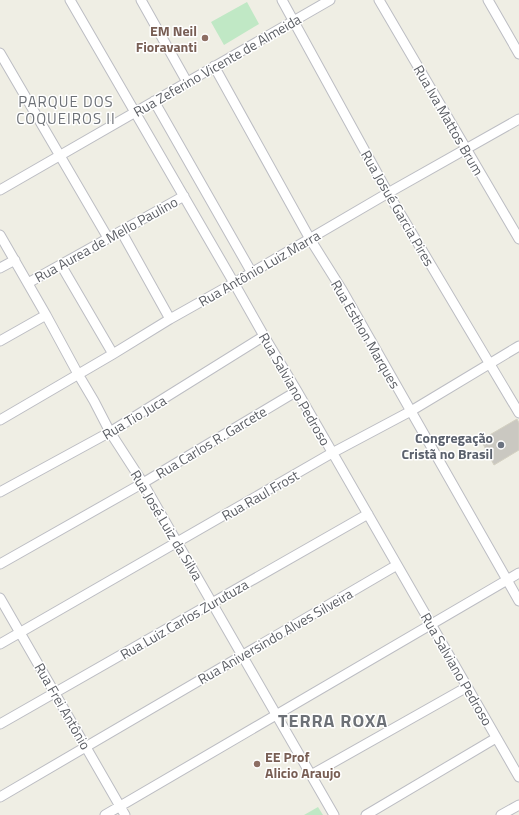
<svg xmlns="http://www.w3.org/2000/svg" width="519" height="815" viewBox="0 0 519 815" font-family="'Titillium Web',sans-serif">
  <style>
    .green { fill: #c0e8c5 }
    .building { fill: #cac8c1; stroke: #d4d1c2 }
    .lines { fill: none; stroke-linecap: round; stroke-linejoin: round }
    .minor-casing { stroke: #bcbdc3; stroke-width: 11 }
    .minor { stroke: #fff; stroke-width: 9 }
    .education-dot { fill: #8d6e63; stroke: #fff; stroke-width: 1.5 }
    .worship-dot { fill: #6b7280; stroke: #fff; stroke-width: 1.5 }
    .labels { text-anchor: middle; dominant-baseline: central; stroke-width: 3; stroke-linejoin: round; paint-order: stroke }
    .education-label { font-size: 14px; font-weight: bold; fill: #785e54; stroke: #fff; text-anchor: end }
    .street-label { font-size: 14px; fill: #5c5f65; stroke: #fff }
    .worship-label { font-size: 14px; font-weight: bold; fill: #5b616d; stroke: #fff; text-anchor: end }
    .neighbourhood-label { font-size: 15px; letter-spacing: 1px; fill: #6d7177; stroke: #fff }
    .district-label { font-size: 18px; font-weight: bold; letter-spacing: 1px; fill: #6d7177; stroke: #fff }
  </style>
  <rect width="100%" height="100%" fill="#efeee4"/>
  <!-- green -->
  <path class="green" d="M247,2L259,24L224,45L211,22Z
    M318,807L323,815H304Z"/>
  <!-- building -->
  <path class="building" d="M517,419L519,423V450L494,465L481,440Z"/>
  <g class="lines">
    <!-- minor casing -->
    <g class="minor-casing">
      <path id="minor" d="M70,0L234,283L264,336L297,391L519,777
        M141,0L187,82
        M282,0L388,193L519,413
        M379,0L519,239
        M488,0L519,54
        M0,53L108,238
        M214,66L310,239L342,290L519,601
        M154,101L252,273
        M0,190L330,0
        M121,231L170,319
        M0,235L46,315L78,374L94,401L110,432L143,483L334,815
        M61,265L113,354
        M0,268L15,260
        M28,283L184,196
        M0,341L46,315
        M0,420L113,354L170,319L234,283L388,193L519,119
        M0,492L110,432L264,336
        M0,564L143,483L297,391
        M0,598L125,815
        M0,644L332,453L411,411L519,346
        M0,724L368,514
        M311,775L467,687
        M0,797L397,565
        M105,815L519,573
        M366,815L496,738
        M501,815L519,805"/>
    </g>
    <!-- minor -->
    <use href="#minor" class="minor"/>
  </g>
  <!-- markers -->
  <g class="education-dot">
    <circle cx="205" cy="38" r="4"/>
    <circle cx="257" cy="764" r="4"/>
  </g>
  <circle class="worship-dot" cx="501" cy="445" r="4"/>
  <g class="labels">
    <!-- education labels -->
    <g class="education-label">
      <text x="197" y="30">EM Neil<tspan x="197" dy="16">Fioravanti</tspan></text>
      <text x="265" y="756" text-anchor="start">EE Prof<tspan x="265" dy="16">Alicio Araujo</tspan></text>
    </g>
    <!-- street labels -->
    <g class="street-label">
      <text transform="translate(217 65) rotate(-30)">Rua Zeferino Vicente de Almeida</text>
      <text transform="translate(449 120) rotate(60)">Rua Iva Mattos Brum</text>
      <text transform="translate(398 208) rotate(60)">Rua Josué Garcia Pires</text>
      <text transform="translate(106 239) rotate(-29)">Rua Aurea de Mello Paulino</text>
      <text transform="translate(259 268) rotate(-30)">Rua Antônio Luiz Marra</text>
      <text transform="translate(366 334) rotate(60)">Rua Esthon Marques</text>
      <text transform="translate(295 389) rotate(60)">Rua Salviano Pedroso</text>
      <text transform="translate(134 417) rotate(-31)">Rua Tio Juca</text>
      <text transform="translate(211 442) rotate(-31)">Rua Carlos R. Garcete</text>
      <text transform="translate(260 495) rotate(-30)">Rua Raul Frost</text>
      <text transform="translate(167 525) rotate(59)">Rua José Luiz da Silva</text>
      <text transform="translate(184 619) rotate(-30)">Rua Luiz Carlos Zurutuza</text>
      <text transform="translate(275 636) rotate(-30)">Rua Aniversindo Alves Silveira</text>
      <text transform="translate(457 669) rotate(60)">Rua Salviano Pedroso</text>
      <text transform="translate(63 706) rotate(60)">Rua Frei Antônio</text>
    </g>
    <!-- worship labels -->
    <g class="worship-label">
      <text x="493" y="437">Congregação<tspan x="493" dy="16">Cristã no Brasil</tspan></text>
    </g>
    <!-- neighbourhood labels -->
    <g class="neighbourhood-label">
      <text x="66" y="101">PARQUE DOS<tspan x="66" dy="17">COQUEIROS II</tspan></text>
    </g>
    <!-- district labels -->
    <g class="district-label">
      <text x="333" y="720">TERRA ROXA</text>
    </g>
  </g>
</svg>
